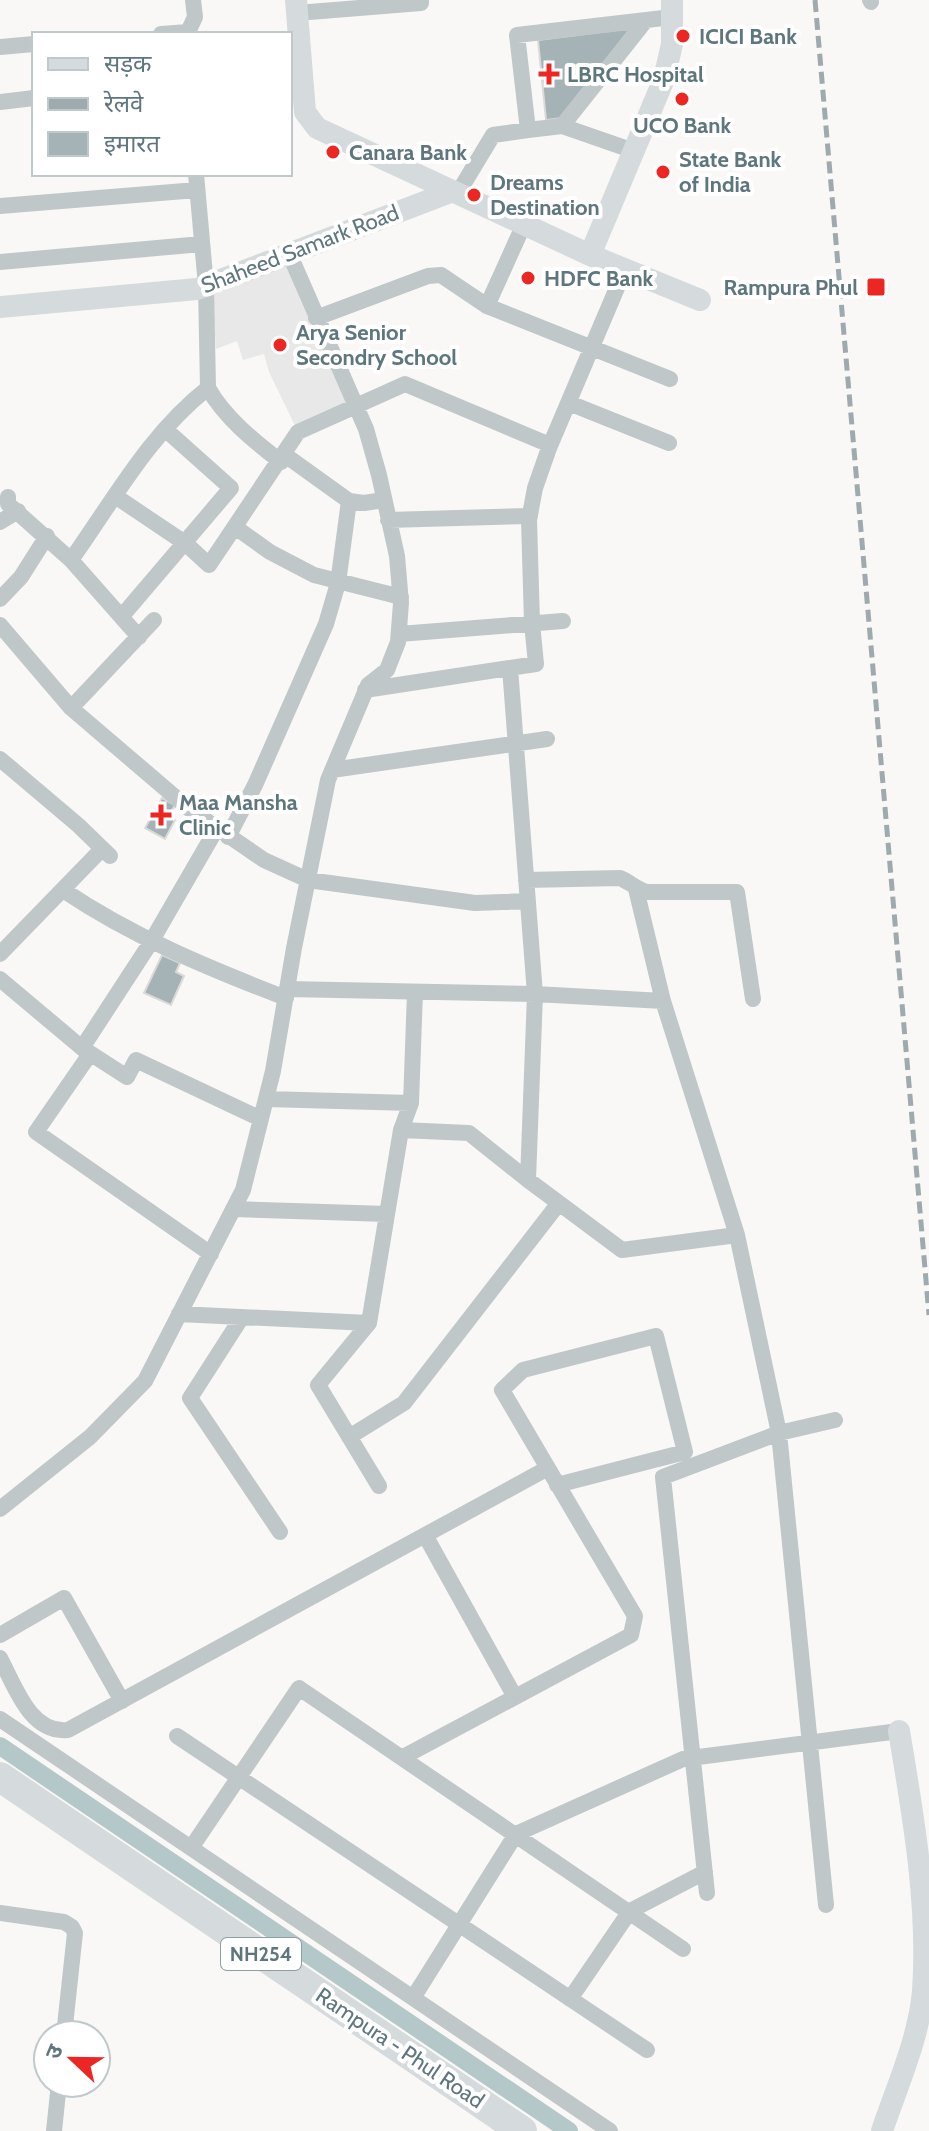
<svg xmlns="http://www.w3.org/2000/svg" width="929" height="2131" viewBox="0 0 929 2131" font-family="Cabin,'Noto Sans Devanagari',sans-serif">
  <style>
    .built { fill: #e7e8e7 }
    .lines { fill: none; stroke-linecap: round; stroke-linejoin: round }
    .canal { stroke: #b5c8c9; stroke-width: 18 }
    .building { fill: #a6b3b6; stroke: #dbdad8; stroke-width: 2 }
    .street { stroke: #bfc7c9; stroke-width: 16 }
    .secondary { stroke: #d5dbdd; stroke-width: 22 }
    .highway { stroke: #d5dbdd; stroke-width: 30 }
    .rail { stroke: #9faaae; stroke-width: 5; stroke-dasharray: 12 6; stroke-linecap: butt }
    .poi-dot { fill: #ec2723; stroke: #fff; stroke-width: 3 }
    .labels { text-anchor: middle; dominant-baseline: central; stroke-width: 8; stroke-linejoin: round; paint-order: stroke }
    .shield { fill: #fff; stroke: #8e9fa4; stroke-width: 2 }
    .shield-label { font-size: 20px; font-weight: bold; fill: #5e767d }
    .poi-label { font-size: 22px; font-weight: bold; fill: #5e767d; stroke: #fff; text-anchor: start }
    .street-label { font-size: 22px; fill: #5e767d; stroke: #fff }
  </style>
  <rect width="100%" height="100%" fill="#f9f8f6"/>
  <!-- built -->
  <path class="built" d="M287,263L349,407L298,432L269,372L264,354L243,360L237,341L216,349L212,292Z"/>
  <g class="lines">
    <!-- canal -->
    <path class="canal" d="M0,1746L569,2131"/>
  </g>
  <!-- building -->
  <path class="building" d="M632,28L597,72L591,64L575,65V81H585L587,88L563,118L546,120L538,40Z
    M162,798L175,805L169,816L175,820L165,839L145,828Z
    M162,955L180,963L176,972L184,976L171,1005L144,993Z"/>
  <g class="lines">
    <!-- street -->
    <path class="street" d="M870,0L871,2
      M297,13L421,3V0
      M188,32L195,17L193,0
      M161,34L188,32V34
      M0,47L34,44
      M0,102L34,98
      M562,126L646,20
      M528,130L562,126L634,151
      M196,174L206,286L208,388C225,418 254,441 281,462
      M458,193L493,135L528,130L517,35L672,17
      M0,206L197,190
      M0,262L202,244
      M487,306L524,224
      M316,318L428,276L441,275L487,306L670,379
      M569,403L669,443
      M285,455L349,501L364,503L384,500
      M115,496L185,543L209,565L298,432L405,384L550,445
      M8,497V504L71,560L139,637
      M388,520L530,516
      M0,522L18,511
      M235,527L270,552L314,575L401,597
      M71,560C113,501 150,433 208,388
      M0,599L21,577L47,536
      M122,616L231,488L166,430
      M0,625L71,708L188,808L264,860L308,880L475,903L528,901
      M399,634L563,621
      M365,690L536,664L532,623L529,520L535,488L549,448L625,269
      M71,708L154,620
      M0,759L78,825L110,856
      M332,770L547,739
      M228,837L255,785L326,624L338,583L349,501
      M526,880L620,878C630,882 636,889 647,892H737L753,999
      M636,889L663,1001L737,1235L779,1433L826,1905
      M63,890C133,937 208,968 286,998
      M0,954L102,849
      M0,979L82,1048L127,1077L136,1060L261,1119
      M287,989L535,994L663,1001
      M82,1048L151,942L217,828
      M90,1054L36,1132L211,1254
      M266,1099L411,1103
      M401,1130L469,1133L528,1180L535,994L510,668
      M528,1180L622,1250L737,1235
      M233,1209L387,1214
      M179,1314L369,1323L401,1130L411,1103L415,992
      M242,1317L190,1398L280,1532
      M369,1323L318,1385L379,1486
      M349,1437L404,1403L559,1203
      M0,1509L90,1437L145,1381L243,1190L273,1071L294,948L328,780L368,685L387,670L398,642L401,603L397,556L379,475L366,429L289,253
      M425,1535L515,1697
      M0,1635L64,1598L122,1701
      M0,1658C15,1686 30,1734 68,1730L548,1468
      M0,1719L610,2131
      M177,1736L647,2050
      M403,1757L631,1635L635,1616L502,1390L523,1370L656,1336L685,1452L557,1485
      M191,1848L299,1688L683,1949
      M707,1893L663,1477L779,1433L835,1420
      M0,1913L64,1922L72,1927L75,1933L64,2035
      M413,1998L516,1834L683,1759L899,1731
      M570,1999L630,1911L705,1872
      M54,2131L59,2083"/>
    <!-- secondary -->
    <path class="secondary" d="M296,0L305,112L317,128L590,255L700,300
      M590,255L664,79L672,44V0
      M0,307L197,289L453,191
      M882,2131C897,2086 919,2038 923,1991C929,1905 913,1815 899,1731"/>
    <!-- highway -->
    <path class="highway" d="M0,1777L522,2131"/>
    <!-- rail -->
    <path class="rail" d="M815,0L929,1315"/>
  </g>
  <!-- markers -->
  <g class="poi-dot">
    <circle cx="683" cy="36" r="8"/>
    <path d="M545 62h8v8h8v8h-8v8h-8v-8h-8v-8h8z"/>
    <circle cx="682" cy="99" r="8"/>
    <circle cx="333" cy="152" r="8"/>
    <circle cx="663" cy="172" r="8"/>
    <circle cx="474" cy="195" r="8"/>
    <circle cx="528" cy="278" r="8"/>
    <rect x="866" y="277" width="20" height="20" rx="4"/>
    <circle cx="280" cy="345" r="8"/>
    <path d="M157 803h8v8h8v8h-8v8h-8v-8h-8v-8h8z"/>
  </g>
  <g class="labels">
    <!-- shield labels -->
    <rect class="shield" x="221" y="1938" width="80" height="32" rx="6"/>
    <g class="shield-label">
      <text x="261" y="1954">NH254</text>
    </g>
    <!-- poi labels -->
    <g class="poi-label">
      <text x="699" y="36">ICICI Bank</text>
      <text x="567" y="74">LBRC Hospital</text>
      <text x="682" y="125" text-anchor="middle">UCO Bank</text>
      <text x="349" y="152">Canara Bank</text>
      <text x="679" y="159">State Bank<tspan x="679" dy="25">of India</tspan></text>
      <text x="490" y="182">Dreams<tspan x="490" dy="25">Destination</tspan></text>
      <text x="544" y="278">HDFC Bank</text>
      <text x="858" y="287" text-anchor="end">Rampura Phul</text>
      <text x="296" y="332">Arya Senior<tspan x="296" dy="25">Secondry School</tspan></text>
      <text x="179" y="802">Maa Mansha<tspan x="179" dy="25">Clinic</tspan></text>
    </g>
    <!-- street labels -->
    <g class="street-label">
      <text transform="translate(300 249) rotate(-21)">Shaheed Samark Road</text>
      <text transform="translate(400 2048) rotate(34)">Rampura - Phul Road</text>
    </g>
  </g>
  <!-- legend -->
  <rect x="32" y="32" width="260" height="144" fill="#ffffff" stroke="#bfc8cb" stroke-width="2"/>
  <rect x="48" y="58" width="40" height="12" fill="#d5dbdd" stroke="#bfc8cb" stroke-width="2"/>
  <text x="104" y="72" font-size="24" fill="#5e767d">सड़क</text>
  <rect x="48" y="98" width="40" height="12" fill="#9faaae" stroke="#bfc8cb" stroke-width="2"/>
  <text x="104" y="112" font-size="24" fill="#5e767d">रेलवे</text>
  <rect x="48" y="132" width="40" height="24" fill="#a6b3b6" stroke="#bfc8cb" stroke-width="2"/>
  <text x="104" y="152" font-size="24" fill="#5e767d">इमारत</text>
  <!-- north arrow -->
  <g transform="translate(72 2059) rotate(292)"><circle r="38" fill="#ffffff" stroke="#bfc8cb" stroke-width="2"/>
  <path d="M0-6L14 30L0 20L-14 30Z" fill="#ec2723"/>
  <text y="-12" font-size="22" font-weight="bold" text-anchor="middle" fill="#5e767d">उ</text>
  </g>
</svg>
